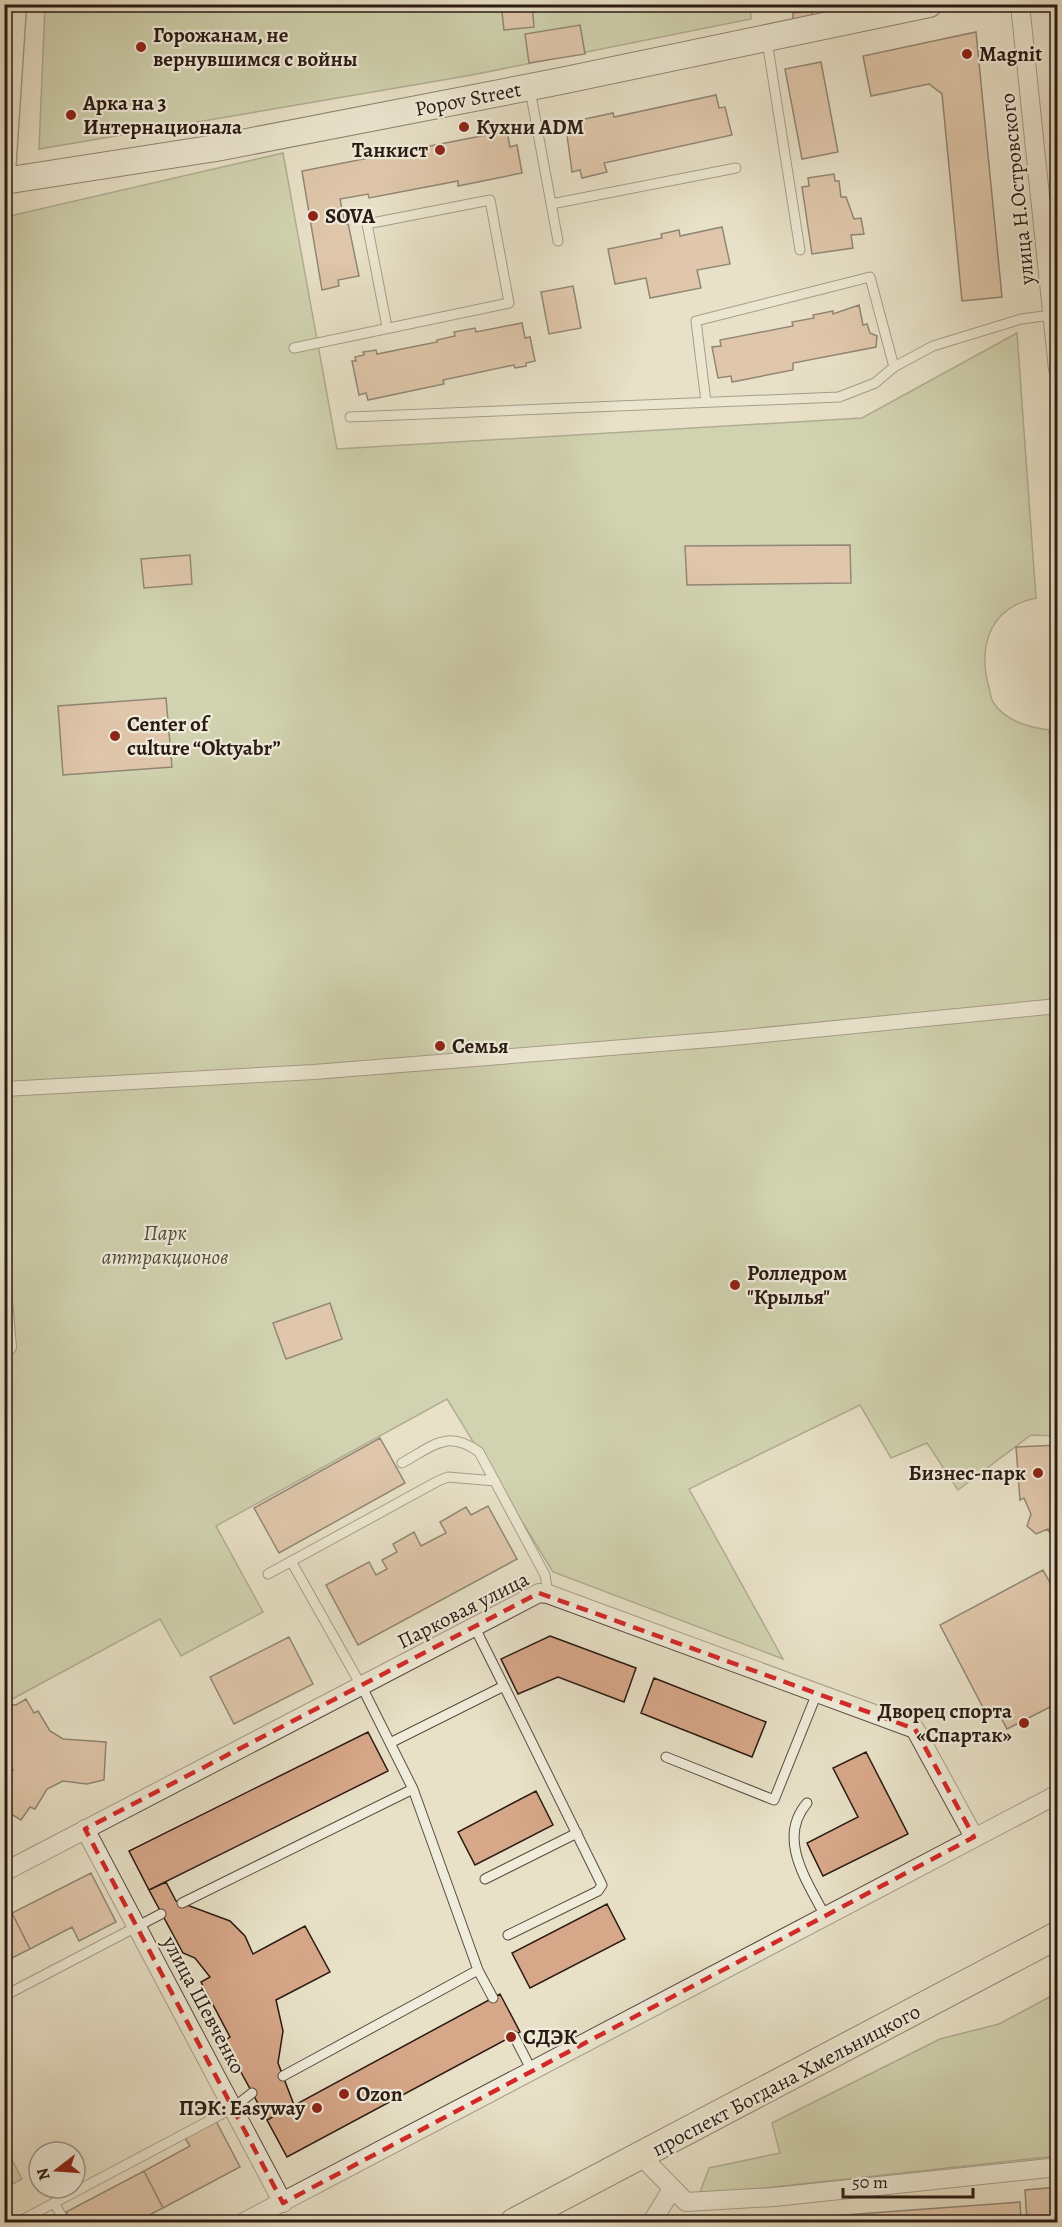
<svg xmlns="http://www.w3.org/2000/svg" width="1062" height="2227" viewBox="0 0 1062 2227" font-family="Alegreya,serif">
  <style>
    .green { fill: #b6c295; stroke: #706e54; stroke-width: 1.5 }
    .building { fill: #d7a789; stroke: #2a1a13; stroke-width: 1.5 }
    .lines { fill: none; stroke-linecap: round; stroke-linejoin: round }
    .service-casing { stroke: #5a4c40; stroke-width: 11 }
    .pedestrian-casing { stroke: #5a4c40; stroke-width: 16 }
    .minor-casing { stroke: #5a4c40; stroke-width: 20 }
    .tertiary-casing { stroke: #5a4c40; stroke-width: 25 }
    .secondary-casing { stroke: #2a1a13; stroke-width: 28 }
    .primary-casing { stroke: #2a1a13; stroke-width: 29 }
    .service { stroke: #f0ecdb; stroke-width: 9 }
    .pedestrian { stroke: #f0ecdb; stroke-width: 14 }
    .minor { stroke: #f0ecdb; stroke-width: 18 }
    .tertiary { stroke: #f0ecdb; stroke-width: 22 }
    .secondary { stroke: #f0ecdb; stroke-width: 26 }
    .primary { stroke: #e8e1c7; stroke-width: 27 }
    .marked { fill: none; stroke: #d62828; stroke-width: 4.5; stroke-dasharray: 12 8; stroke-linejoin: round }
    .poi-dot { fill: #8f2418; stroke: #f0ecdb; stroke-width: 2 }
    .labels { text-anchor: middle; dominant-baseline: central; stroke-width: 4.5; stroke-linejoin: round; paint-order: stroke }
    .poi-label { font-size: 21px; font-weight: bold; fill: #2a1a13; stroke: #f0ecdb; text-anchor: start }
    .street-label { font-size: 21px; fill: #2a1a13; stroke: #f0ecdb }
    .park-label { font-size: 21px; font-style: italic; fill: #544c3a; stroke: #f0ecdb }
  </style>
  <rect width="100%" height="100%" fill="#e8e1c7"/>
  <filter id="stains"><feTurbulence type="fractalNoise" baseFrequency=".00333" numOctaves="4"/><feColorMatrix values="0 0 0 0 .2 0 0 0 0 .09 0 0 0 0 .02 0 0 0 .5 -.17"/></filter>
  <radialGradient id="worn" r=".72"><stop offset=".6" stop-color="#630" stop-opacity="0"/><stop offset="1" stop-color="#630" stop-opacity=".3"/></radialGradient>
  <!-- green -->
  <path class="green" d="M45,5H750L751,19L472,75L39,149Z
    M283,153L337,449L862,418L1017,333L1036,598C992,607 978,642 988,684C990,689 990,697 993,702C1005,721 1028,727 1049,730L1057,815V1436L1031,1435L958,1490L927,1443L891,1458L860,1405L689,1489L783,1659L553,1572L447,1399L216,1526L263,1612L181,1656L160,1619L5,1703V217Z
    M1057,1993V2156L699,2195L709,2168L780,2153L772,2123L940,2039L999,2024Z
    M9,2154L22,2179L5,2188V2156Z"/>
  <!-- building -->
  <path class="building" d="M501,4H532L534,27L504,30Z
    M812,11V17L793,20V13Z
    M580,25L585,54L529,63L525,34Z
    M976,32L1002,297L962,301L942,94L929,84L871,96L863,56Z
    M821,62L838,152L802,159L785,69Z
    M716,95L719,108L725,107L732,135L604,163L607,172L582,178L580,170L572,172L567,135L574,134L571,122L613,113L614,117Z
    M507,131L510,147L517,145L522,173L458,186V181L369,198L368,194L340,199L345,224L348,223L359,276L338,280L339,286L322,290L302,171Z
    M834,174L835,181H839L841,197H846L854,219L861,218L864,234L851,235L853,248L812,254L802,187L809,186L808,178Z
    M722,227L730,264L697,270L701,288L650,298L646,278L615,284L608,249L662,238L661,234L679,230L680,236Z
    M573,286L581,328L549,334L541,292Z
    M859,305L863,325L867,324L870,333L877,336L876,347L793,363V370L732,382L731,376L718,378L712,347L721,346L720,340L793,326L792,322L814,318L813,315L833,311V314Z
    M522,323L525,338L530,337L535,361L526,363V366L515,368L514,365L443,380L444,384L368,400L366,393L359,395L352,361H356L355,357L364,355L363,352L376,350L377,354L437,342V340L455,336L454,332L475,328L476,332Z
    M850,545L851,583L687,585L685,546Z
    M190,555L192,584L144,588L141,559Z
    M166,698L172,767L63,775L58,706Z
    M330,1303L342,1339L286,1359L273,1323Z
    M380,1438L405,1483L279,1553L254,1508Z
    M1058,1445V1551L1048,1529L1036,1534L1027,1526L1031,1514L1024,1498L1020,1500L1016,1447Z
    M488,1506L517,1559L358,1645L326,1585L369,1562L376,1575L387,1569L382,1560L397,1552L393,1544L414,1532L421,1546L446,1533L440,1522L466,1507L471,1515Z
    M1043,1570L1058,1597V1703L1007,1729L999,1714L989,1719L940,1625Z
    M550,1636L636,1668L624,1702L558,1677L518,1694L501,1659Z
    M289,1637L313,1684L234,1724L210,1677Z
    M654,1678L766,1722L752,1757L641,1713Z
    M26,1699L34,1713L38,1711L50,1731L63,1739L106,1742L104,1780L87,1784L63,1781L47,1789L35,1809L30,1807L21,1820L4,1810V1774L13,1770L4,1765V1752L8,1749L4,1742V1706L6,1704L16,1705Z
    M368,1732L388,1771L149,1890L129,1851Z
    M866,1752L908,1834L823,1876L807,1843L858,1817L833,1768Z
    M536,1791L553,1825L475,1865L458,1832Z
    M91,1873L116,1922L79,1941L72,1927L30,1949L12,1913Z
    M166,1882L176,1901L230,1921L245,1936L253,1954L305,1926L330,1972L276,2000L283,2031L278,2063L294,2105L267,2120L224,2041L230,2037L201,1982L210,1977L195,1958L183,1953L149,1890Z
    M607,1904L625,1939L530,1988L512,1953Z
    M12,1913L30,1949L4,1962V1917Z
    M500,1994L520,2032L287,2157L267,2120Z
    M216,2121L240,2167L163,2208L144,2171L190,2146L185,2138Z
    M144,2171L163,2208L136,2222H72L66,2212Z
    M1058,2187V2222H1027L1025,2190Z
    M1020,2202L1021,2222H748Z
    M66,2212L72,2222H47L61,2215Z"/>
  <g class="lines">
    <!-- service casing -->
    <g class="service-casing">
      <path id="service" d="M767,41L800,250
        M530,90L558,241
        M551,204L736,168
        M294,348L509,303L490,200L367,224L387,327
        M706,402L696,321L870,277L894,367
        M350,417L839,397L875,383L894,367L933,346L1021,319L1052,315
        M402,1463C433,1446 447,1429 479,1452L545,1575L548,1594
        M268,1574L438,1481L448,1477L495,1481
        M504,1686L602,1885L598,1891L508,1935
        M390,1743L504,1686L474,1626
        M666,1757L774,1800L817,1693
        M413,1789L478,1970
        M807,1803C776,1839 808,1882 825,1916
        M485,1879L577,1833
        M182,1903L413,1789L362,1687L291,1561
        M4,1996L161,1914
        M514,2036L532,2071
        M283,2076L478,1970L493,1998
        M54,2203L61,2215
        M18,2222L233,2108L252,2093"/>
    </g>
    <!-- pedestrian casing -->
    <g class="pedestrian-casing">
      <path id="pedestrian" d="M4,1089L314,1072L723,1039L1058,1006
        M4,1288L9,1347"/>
    </g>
    <!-- minor casing -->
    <g class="minor-casing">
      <path id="minor" d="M1020,4L1058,369
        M85,1829L283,2203
        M4,1872L539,1593L548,1594L915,1729L974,1837
        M642,2157L686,2202L774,2197L1058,2167
        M244,2222L1058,1794
        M652,2222L672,2189"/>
    </g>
    <!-- tertiary casing -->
    <g class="tertiary-casing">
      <path id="tertiary" d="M4,172L15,4"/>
    </g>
    <!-- secondary casing -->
    <g class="secondary-casing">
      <path id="secondary" d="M4,181L216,148L556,82L929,4"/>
    </g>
    <!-- primary casing -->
    <g class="primary-casing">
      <path id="primary" d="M514,2222L1058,1935"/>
    </g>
    <!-- service -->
    <use href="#service" class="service"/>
    <!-- pedestrian -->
    <use href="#pedestrian" class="pedestrian"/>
    <!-- minor -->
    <use href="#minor" class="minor"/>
    <!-- tertiary -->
    <use href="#tertiary" class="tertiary"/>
    <!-- secondary -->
    <use href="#secondary" class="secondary"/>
    <!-- primary -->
    <use href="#primary" class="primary"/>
  </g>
  <!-- marked area -->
  <path d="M0 0H1062V2227H0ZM539,1593L915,1729L974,1837L283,2203L85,1829Z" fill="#e8e1c7" fill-opacity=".55" fill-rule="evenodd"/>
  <path class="marked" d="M539,1593L915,1729L974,1837L283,2203L85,1829Z"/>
  <!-- markers -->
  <g class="poi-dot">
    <circle cx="141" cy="47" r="6"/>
    <circle cx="967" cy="54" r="6"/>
    <circle cx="71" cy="115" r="6"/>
    <circle cx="464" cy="127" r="6"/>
    <circle cx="440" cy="150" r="6"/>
    <circle cx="313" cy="216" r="6"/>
    <circle cx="115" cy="736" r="6"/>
    <circle cx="440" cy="1046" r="6"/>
    <circle cx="735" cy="1285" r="6"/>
    <circle cx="1038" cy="1473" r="6"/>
    <circle cx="1024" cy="1723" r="6"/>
    <circle cx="511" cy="2037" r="6"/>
    <circle cx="344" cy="2094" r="6"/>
    <circle cx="317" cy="2108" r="6"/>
  </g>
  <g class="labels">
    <!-- poi labels -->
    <g class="poi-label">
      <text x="153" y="35">Горожанам, не<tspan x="153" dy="24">вернувшимся с войны</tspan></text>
      <text x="979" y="54">Magnit</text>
      <text x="83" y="103">Арка на 3<tspan x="83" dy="24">Интернационала</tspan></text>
      <text x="476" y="127">Кухни ADM</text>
      <text x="428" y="150" text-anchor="end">Танкист</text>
      <text x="325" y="216">SOVA</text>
      <text x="127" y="724">Center of<tspan x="127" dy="24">culture “Oktyabr”</tspan></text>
      <text x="452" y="1046">Семья</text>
      <text x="747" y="1273">Ролледром<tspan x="747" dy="24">"Крылья"</tspan></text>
      <text x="1026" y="1473" text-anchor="end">Бизнес-парк</text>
      <text x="1012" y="1711" text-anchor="end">Дворец спорта<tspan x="1012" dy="24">«Спартак»</tspan></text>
      <text x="523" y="2037">СДЭК</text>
      <text x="356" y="2094">Ozon</text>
      <text x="305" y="2108" text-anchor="end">ПЭК: Easyway</text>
    </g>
    <!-- street labels -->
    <g class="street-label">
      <text transform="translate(468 99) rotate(-11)">Popov Street</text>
      <text transform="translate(1017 189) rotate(-96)">улица Н.Островского</text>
      <text transform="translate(463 1610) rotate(-27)">Парковая улица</text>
      <text transform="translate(204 2005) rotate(62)">улица Шевченко</text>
      <text transform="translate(786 2080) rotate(-28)">проспект Богдана Хмельницкого</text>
    </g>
    <!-- park labels -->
    <g class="park-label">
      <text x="165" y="1233">Парк<tspan x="165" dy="24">аттракционов</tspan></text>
    </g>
  </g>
  <!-- margin -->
  <rect width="1062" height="2227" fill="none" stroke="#e8e1c7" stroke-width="24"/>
  <rect x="6" y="6" width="1050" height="2215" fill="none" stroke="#2a1a13" stroke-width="3"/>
  <rect x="12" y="12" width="1038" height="2203" fill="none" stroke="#2a1a13" stroke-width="1.5"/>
  <!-- north arrow -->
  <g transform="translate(57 2170) rotate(253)"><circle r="28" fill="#f0ecdb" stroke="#a1988b" stroke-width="1.5"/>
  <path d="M0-4.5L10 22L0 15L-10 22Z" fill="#8f2418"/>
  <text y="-9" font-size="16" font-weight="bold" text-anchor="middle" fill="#2a1a13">N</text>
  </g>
  <!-- scale -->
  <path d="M843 2188v9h130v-9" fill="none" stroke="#2a1a13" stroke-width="3"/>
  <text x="852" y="2188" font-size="18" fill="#2a1a13" stroke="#f0ecdb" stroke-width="4.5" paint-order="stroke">50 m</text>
  <rect width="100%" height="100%" filter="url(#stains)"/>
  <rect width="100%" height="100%" fill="url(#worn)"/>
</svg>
